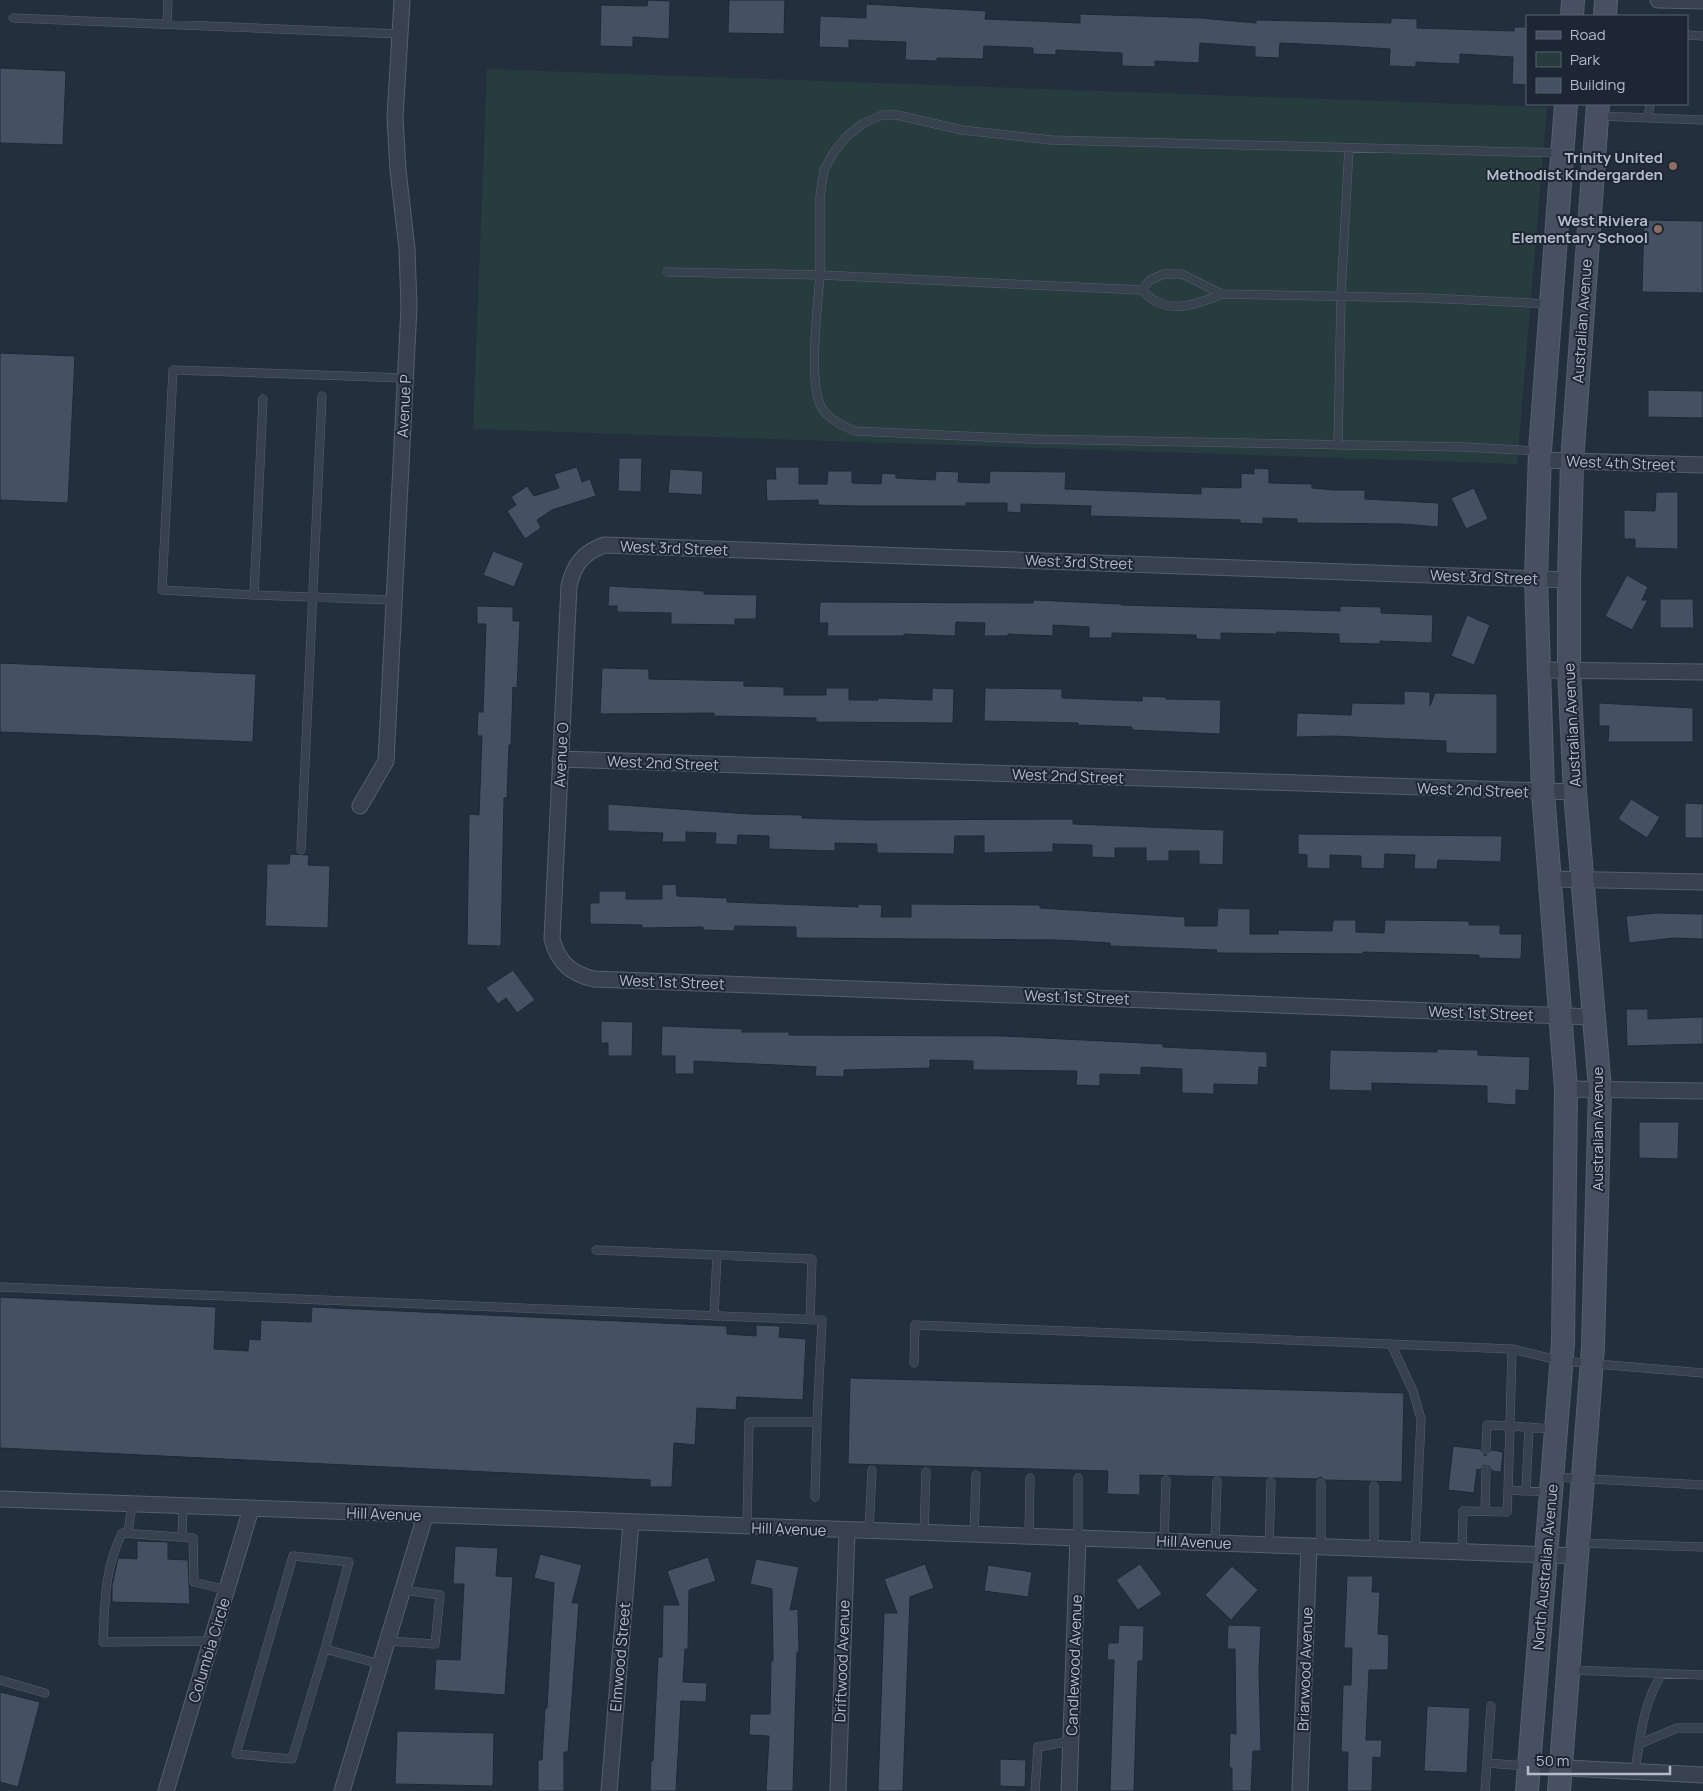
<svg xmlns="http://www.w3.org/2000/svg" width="1703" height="1791" viewBox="0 0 1703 1791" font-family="Manrope,sans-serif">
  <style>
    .green { fill: #263c3f }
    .building { fill: #455162; stroke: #1f2835 }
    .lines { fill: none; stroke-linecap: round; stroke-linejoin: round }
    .service-casing { stroke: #565f6c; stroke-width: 9 }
    .minor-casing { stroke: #565f6c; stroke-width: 17 }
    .secondary-casing { stroke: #565f6c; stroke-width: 24 }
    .service { stroke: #38414e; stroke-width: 8 }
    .minor { stroke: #38414e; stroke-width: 15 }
    .secondary { stroke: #465061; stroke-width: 22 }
    .education-dot { fill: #8d6e63; stroke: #1d2633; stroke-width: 2 }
    .labels { text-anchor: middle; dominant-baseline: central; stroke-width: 4; stroke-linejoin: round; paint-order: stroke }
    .poi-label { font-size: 15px; font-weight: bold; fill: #b4bcc9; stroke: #1d2633; text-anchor: end }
    .street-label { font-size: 15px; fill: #b4bcc9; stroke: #1d2633 }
  </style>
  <rect width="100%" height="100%" fill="#242f3e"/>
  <!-- green -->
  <path class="green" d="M487,69L1547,107L1517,464L473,429Z"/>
  <!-- building -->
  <path class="building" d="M648,0L670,1L669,39L633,37V47L600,46L601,5L647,6Z
    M729,0H785L784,34L728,33Z
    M866,4L986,11L985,19L1080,23V14L1201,18L1256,23V20L1391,23V18L1417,19V28L1514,31V27H1527V85L1512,84L1513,57L1460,54V64L1416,62V67L1389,66L1390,49L1344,46L1280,43L1279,58L1255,57V47L1200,43L1199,63L1155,61V67L1122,66V53L1056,50V55L1033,54V48L984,46L983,59L937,58V61L905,60L906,42L849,40V48L819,47L820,16L866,18Z
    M0,68L66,71L63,145L0,143Z
    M1644,220L1703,221V293L1642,292Z
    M0,353L75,356L68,503L0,500Z
    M1648,390L1703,391V418L1648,417Z
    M619,458H642L641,492L618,491Z
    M577,467L582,482L590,479L596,496L552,510L537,520L541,528L525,539L507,511L516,505L511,497L527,486L534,496L559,488L554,474Z
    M775,467H799V484H827L828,471H852V483L881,484L882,473L896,474V478L935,480L936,471L959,472L958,482L989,483L990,471L1066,472L1065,489L1201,494V487L1241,488V473L1254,474V468L1269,469V483L1312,484V488L1333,490H1365V499L1439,503L1438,527L1404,524L1297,523V519L1263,518V524L1240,523V520L1090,516L1091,506L1021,504V513L1007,512V503H966V506H858L818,505V500L767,501L766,479H776Z
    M670,469L703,471L702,495L668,493Z
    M1474,488L1488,519L1466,529L1451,498Z
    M1656,492H1678V549L1635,548V539H1624V510L1655,511Z
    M493,551L524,563L514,587L483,575Z
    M1627,575L1648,587L1642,600H1648L1632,630L1605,616Z
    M609,586L704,591V594L757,595L756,619H735V625L671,624V613L617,612V606H608Z
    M1660,599H1693L1694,628H1660Z
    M1034,600L1121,604V605L1340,611V606L1381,607V613L1433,615L1432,643L1380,641V644L1339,643V634L1277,632V634L1221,633V640L1196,639V635L1112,633V638H1089V627L1053,625V636L1008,634V636H984L985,623L956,622L955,636L904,634V636H827L828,623H819L820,602L1033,603Z
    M477,606L513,607V621H520L517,688L513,687L511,745H509L507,798H504L501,946L467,945L469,814L479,815L482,736H477L478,712H483L486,624H477Z
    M1467,615L1490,625L1474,665L1451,656Z
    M0,663L256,674L253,742L0,732Z
    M602,668L649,669V679L744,681V686L784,687V695H826V688H849V700H878V698L932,700V688L954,689L953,723L816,722V718L714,716V713L600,714Z
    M985,688L1062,689V698L1142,701V696L1166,697V699L1221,700L1220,734L1132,730V727L1078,725V723L984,721Z
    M1404,691L1430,692V706L1435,693L1497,694V754L1446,753V741L1331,736L1296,737L1297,713L1351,715L1352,703L1404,704Z
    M1599,703L1693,708V742H1608L1609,726H1599Z
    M1631,799L1660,817L1647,838L1618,819Z
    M1685,803L1703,804V838H1685Z
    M608,804L749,814L803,815L802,818L867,820L1073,819V824L1224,830L1223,865L1199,864V851H1169V861H1146V848H1115V858L1092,857V845L1053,844V852L984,853V836H955L954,854L877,853V844L835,843V851L769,849V836L738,835L737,845L715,844L716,833L686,832V842H662L663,833L608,831Z
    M1298,834L1502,836L1501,862L1438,860L1437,869H1414L1415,855L1385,854L1384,869L1361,868V856L1330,855V869L1307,868V855L1298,854Z
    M290,854L309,855L308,865L330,866L328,928L265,926L267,864H289Z
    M676,884L677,896L727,898V902L858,907V904L882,905L881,917H911V904L1040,905V908L1185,917V926H1217L1218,908L1250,909V934H1278V930L1332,931L1333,920H1356V932L1384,933L1385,920L1469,921V925H1500V934H1522L1521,959L1479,958V955L1363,952V954L1216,953L1217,950L1110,946V943L1059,940L796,938V927L735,926L734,931L703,930V927L642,928V925L590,924V903H599V891H626V899H662V885Z
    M1657,913L1703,914V939L1674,938L1629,943L1626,916Z
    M513,970L535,1000L517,1013L506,998L498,1004L486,988Z
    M1626,1009H1648V1019L1703,1017V1044L1627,1046Z
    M601,1021L633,1022L632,1056H608V1043H601Z
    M662,1026L742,1029V1032H789V1035L1004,1036L1163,1044V1047L1267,1052V1068L1259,1067L1258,1085L1214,1084V1094L1182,1093V1069L1141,1067V1075L1100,1074V1086L1076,1085L1077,1071L973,1070V1061L930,1060V1068L844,1070V1077L815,1076L816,1067L694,1061V1074H675V1056H661Z
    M1437,1049L1478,1050V1055L1530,1057L1529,1091L1516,1090V1105L1487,1103V1086L1372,1083V1091L1329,1090L1330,1050L1437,1052Z
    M1639,1122H1679L1678,1159L1639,1158Z
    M0,1297L216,1307L214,1349L248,1351L249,1339L260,1340L261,1320L311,1322L312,1307L727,1326V1334L756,1336V1325L780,1326L779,1337L806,1339L803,1400L737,1397L736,1410L697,1408L695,1445L674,1443L672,1487H650V1480L0,1448Z
    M850,1378L1404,1393L1402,1482L1325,1480L1321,1477L1317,1479L1140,1475V1495L1107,1494L1108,1471L848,1464Z
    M1453,1446L1480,1449L1485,1456L1492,1450L1503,1452L1501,1472L1492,1471L1489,1466L1484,1465L1480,1470L1477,1469L1474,1493L1448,1490Z
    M137,1541L168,1542V1559L188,1560L190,1604L112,1602V1586L118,1558L137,1559Z
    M455,1546L498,1548L496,1576L513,1577L505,1695L434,1690L436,1659L460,1660L464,1584H453Z
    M540,1554L582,1565L572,1603H579L568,1752H564V1791H538V1760H542L545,1708H547L554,1583L534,1578Z
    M708,1557L716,1581L689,1590L688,1649H685L683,1682L707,1683L706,1702L681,1701L676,1791H650L651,1761H653L658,1657H662L663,1605H679L667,1571Z
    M756,1559L799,1567L790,1610L798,1609L799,1652H797L793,1791H766L769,1736L749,1735L750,1714H770L771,1661H773L772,1589L750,1584Z
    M925,1564L934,1588L910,1597L903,1791H878L884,1613H897L884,1579Z
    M1140,1564L1162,1594L1138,1610L1116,1580Z
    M988,1565L1032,1572L1028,1597L984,1591Z
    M1232,1566L1258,1590L1231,1620L1205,1595Z
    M1347,1576H1373L1372,1592H1380L1378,1634L1389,1635L1388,1670H1369L1366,1740H1382L1381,1758L1373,1757L1372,1791H1347L1348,1752H1341L1343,1685H1351L1352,1648H1344Z
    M1119,1625L1144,1626L1143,1661H1138L1134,1791H1110L1114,1660H1107L1108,1643H1118Z
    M1228,1625L1261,1626L1259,1670L1261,1751H1253L1251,1791H1232V1768H1229L1230,1733L1236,1734L1235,1649H1227Z
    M0,1692L40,1702L18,1787L0,1782Z
    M1427,1706L1470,1708L1467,1773L1424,1771Z
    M397,1731L494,1733L493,1786L395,1784Z
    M1000,1759L1026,1760L1025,1787L1000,1786Z"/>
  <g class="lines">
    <!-- service casing -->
    <g class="service-casing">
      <path id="service" d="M13,18L400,34
        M167,24L168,0
        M1687,35L1703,36
        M1600,116L1703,120
        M1648,118L1650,104
        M667,272L820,275V196L824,170L834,152L845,138L862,124L882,115H897L962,130L1051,140L1560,153
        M1142,290C1165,316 1193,306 1222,294
        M263,399L254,595L394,600
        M1338,445L1341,295L1349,148
        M1538,451L1463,447L1031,439L855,431C843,426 832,421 823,410C807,388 818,305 820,275L1142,290L1150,280L1164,274H1182L1222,294L1427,298L1550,304
        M254,595L162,590L173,370L405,378
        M301,850L322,396
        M596,1250L812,1259L810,1320
        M0,1287L822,1320L817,1422
        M714,1316L717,1255
        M1391,1344L1413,1391L1421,1419L1415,1550
        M1512,1349L1510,1426L1554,1429
        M914,1363L915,1325L1512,1349L1562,1361L1703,1373
        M1486,1450L1487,1425L1510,1426L1508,1490
        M1554,1477L1703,1485
        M1374,1486V1549
        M1526,1491L1529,1427
        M1485,1511L1486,1470
        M747,1527L749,1422H817L815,1497
        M869,1531L872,1470
        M128,1533L132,1504
        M924,1533L926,1472
        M974,1535L976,1475
        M182,1537L183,1506
        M1029,1537L1030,1478
        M1078,1538V1478
        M1164,1541L1166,1480
        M1215,1543L1217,1481
        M1580,1543L1703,1547
        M1269,1545L1271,1482
        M1321,1547V1483
        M1462,1552L1463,1511L1507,1512L1508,1490L1548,1492
        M211,1641L103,1642C105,1601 104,1571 122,1533L193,1538L194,1582L227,1590
        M387,1641L435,1644L440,1595L403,1590
        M325,1649L292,1759L236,1754L293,1556L349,1562L325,1649L380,1664
        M1570,1670L1703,1675
        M0,1680L45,1693
        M1639,1744L1677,1728H1703
        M1487,1763L1527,1766
        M1635,1771C1641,1734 1642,1707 1662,1673
        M1035,1791L1038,1747L1071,1741
        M1485,1791L1491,1706"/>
    </g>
    <!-- minor casing -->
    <g class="minor-casing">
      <path id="minor" d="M1658,0L1703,1
        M1539,460L1703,465
        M1569,580L604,545C583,553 574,564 569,586L552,939C558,962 571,974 594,979L1593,1017
        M1538,670L1703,672
        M560,759L1575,792
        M360,806L386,761L409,307L407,249L398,170L395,118L402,0
        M1550,879L1703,882
        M1566,1089L1703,1091
        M0,1499L1578,1556
        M1529,1766L1703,1775
        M166,1791L251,1509
        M342,1791L425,1516
        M609,1791L631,1523
        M838,1791L847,1531
        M1069,1791L1078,1538
        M1300,1791L1309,1546"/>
    </g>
    <!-- secondary casing -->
    <g class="secondary-casing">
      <path id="secondary" d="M1572,16L1573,0
        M1605,16L1606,0
        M1527,1791L1563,1343L1566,1089L1543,792L1536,579L1540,451L1566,104
        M1559,1791L1593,1347L1600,1089L1575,792L1569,670V580L1572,462L1598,104"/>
    </g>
    <!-- service -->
    <use href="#service" class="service"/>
    <!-- minor -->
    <use href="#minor" class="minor"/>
    <!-- secondary -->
    <use href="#secondary" class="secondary"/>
  </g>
  <!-- markers -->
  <g class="education-dot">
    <circle cx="1673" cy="166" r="5"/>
    <circle cx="1658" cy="229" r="5"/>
  </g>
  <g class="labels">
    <!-- poi labels -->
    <g class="poi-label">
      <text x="1663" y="157">Trinity United<tspan x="1663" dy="17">Methodist Kindergarden</tspan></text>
      <text x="1648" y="220">West Riviera<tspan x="1648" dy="17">Elementary School</tspan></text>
    </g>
    <!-- street labels -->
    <g class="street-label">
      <text transform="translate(1582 321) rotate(-86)">Australian Avenue</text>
      <text transform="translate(404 406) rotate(-87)">Avenue P</text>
      <text transform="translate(1621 463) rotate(2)">West 4th Street</text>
      <text transform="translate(674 548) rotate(2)">West 3rd Street</text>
      <text transform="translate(1079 562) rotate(2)">West 3rd Street</text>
      <text transform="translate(1484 577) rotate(2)">West 3rd Street</text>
      <text transform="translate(1572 725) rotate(-93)">Australian Avenue</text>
      <text transform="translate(561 755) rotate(-87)">Avenue O</text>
      <text transform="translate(663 763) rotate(2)">West 2nd Street</text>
      <text transform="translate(1068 776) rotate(2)">West 2nd Street</text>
      <text transform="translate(1473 790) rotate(2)">West 2nd Street</text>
      <text transform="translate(672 982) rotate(2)">West 1st Street</text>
      <text transform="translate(1077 997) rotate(2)">West 1st Street</text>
      <text transform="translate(1481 1013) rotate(2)">West 1st Street</text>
      <text transform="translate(1597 1129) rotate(-90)">Australian Avenue</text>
      <text transform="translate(384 1514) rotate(2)">Hill Avenue</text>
      <text transform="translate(789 1529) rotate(2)">Hill Avenue</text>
      <text transform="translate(1194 1542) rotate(2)">Hill Avenue</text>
      <text transform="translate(1545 1567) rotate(-85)">North Australian Avenue</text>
      <text transform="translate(209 1650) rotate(-73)">Columbia Circle</text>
      <text transform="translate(620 1657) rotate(-85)">Elmwood Street</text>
      <text transform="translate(842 1661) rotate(-88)">Driftwood Avenue</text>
      <text transform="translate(1074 1665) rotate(-88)">Candlewood Avenue</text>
      <text transform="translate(1305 1669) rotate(-88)">Briarwood Avenue</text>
    </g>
  </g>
  <!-- legend -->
  <rect x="1526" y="15" width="162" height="90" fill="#1d2633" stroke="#59626f"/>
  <rect x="1536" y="31" width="25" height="8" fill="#465061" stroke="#59626f"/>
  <text x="1570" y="40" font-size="15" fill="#b4bcc9">Road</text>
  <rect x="1536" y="52" width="25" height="15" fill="#263c3f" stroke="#59626f"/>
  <text x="1570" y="65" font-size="15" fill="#b4bcc9">Park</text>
  <rect x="1536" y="78" width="25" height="15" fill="#455162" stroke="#59626f"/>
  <text x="1570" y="90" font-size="15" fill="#b4bcc9">Building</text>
  <!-- scale -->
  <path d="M1528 1766v8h142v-8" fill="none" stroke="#b4bcc9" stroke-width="2.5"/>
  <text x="1536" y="1766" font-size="15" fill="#b4bcc9" stroke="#1d2633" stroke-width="4" paint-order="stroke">50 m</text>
</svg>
